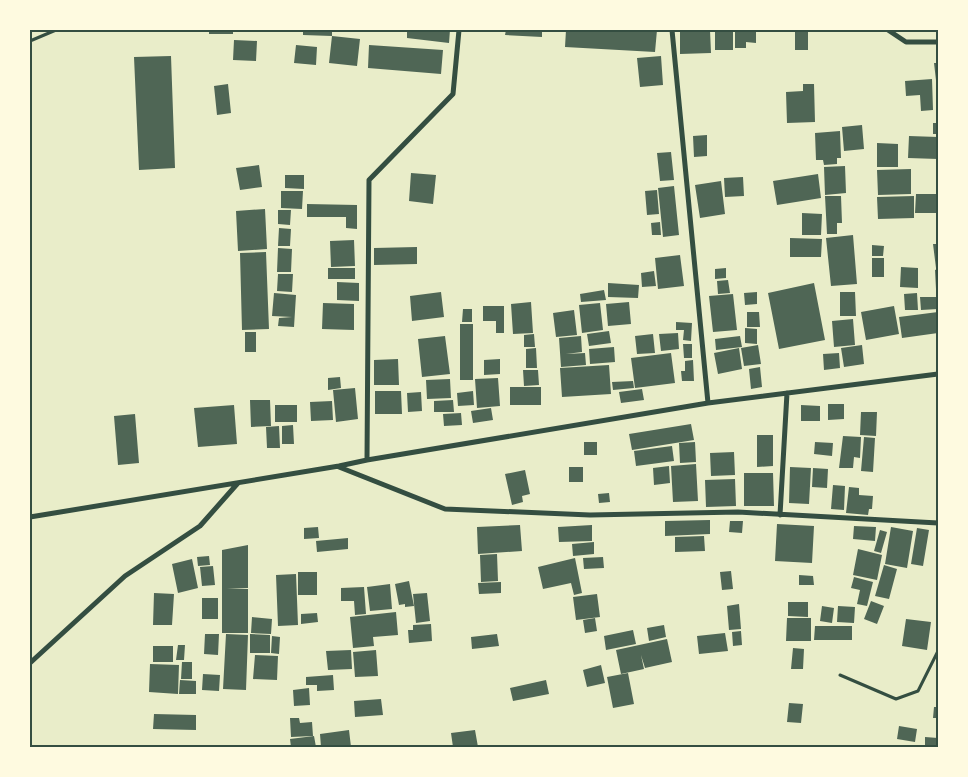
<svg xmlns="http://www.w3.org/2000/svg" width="968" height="777" viewBox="0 0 968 777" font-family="'Public Sans',sans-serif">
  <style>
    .building { fill: #4f6655 }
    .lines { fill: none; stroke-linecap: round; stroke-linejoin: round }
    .path { stroke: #344e41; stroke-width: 3 }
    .minor { stroke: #344e41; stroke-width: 5 }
    .neatline { fill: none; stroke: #344e41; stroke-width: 2 }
  </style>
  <rect width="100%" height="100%" fill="#e9edc9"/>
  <!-- building -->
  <path class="building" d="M209,30H233V34H209Z
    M303,30H332V36L360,39L357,66L329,63L332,36L303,35Z
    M407,30H450L449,43L407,38Z
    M506,30H542V37L505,35Z
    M566,30H657L655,52L565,47Z
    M680,30H710L711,53L680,54Z
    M715,30H733V50H715Z
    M735,30H756V43L746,42V48H735Z
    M795,30H808V50H795Z
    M234,40L257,41L256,61L233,60Z
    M296,45L317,47L316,65L294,63Z
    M369,45L443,50L441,74L368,68Z
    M171,56L175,168L139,170L134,57Z
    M661,56L663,85L640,87L637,58Z
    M934,63H938V89H937Z
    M932,79L933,110L921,111L920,95L906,96L905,81Z
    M228,84L231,113L217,115L214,86Z
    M803,84H814L815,122L787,123L786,92L803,91Z
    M933,123H938V134H933Z
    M862,125L864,149L844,151L842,127Z
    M840,131L841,158H837V164L824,165L823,160H816L815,133Z
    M707,135V156L694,157L693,136Z
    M909,136L938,137V159L908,158Z
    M877,143L898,144V167H877Z
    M671,152L674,180L660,181L657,153Z
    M259,165L262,187L240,190L236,168Z
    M845,166L846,193L825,195L824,167Z
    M911,169V194L878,195L877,170Z
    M411,173L436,175L433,204L409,201Z
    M818,174L821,198L777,205L773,181Z
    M285,175H304V189L285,188Z
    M743,177L744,196L725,197L724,178Z
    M721,181L725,214L700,218L695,185Z
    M674,186L679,235L663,237L658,188Z
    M657,190L659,214L647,215L645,191Z
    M281,191H303L302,209L281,208Z
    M916,194H936V213H915Z
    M825,196H841L842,223H837V234H827Z
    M914,196V218L878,219L877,197Z
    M307,204L357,205V229L346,228V217H307Z
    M265,209L267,249L238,251L236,211Z
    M278,210H291L290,225L278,224Z
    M802,213L822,214L821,235H802Z
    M660,222L661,235H652L651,223Z
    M279,228L291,229L290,246H278Z
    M853,235L857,284L831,286L826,238Z
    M790,238L822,239L821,257H790Z
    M354,240L355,266L331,267L330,241Z
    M933,244H938V268H936Z
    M872,245L884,246L883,256H872Z
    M417,247V264L374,265V248Z
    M278,248L292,249L291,272H277Z
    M266,252L269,329L242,330L240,253Z
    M680,255L684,286L658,289L655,258Z
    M872,258H884V277H872Z
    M901,267L918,268V288L900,287Z
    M328,268H355V279H328Z
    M726,268V278L715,279V269Z
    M938,269V289H936L935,270Z
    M654,271L656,286L642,287L641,273Z
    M278,274H293L292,292L277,291Z
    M728,280L730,293L718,294L717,281Z
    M337,282L359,283V301L337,300Z
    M608,283L639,285L638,298L608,297Z
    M814,283L825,340L779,349L768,293Z
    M604,290L606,300L581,302L580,294Z
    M441,292L444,317L412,321L410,296Z
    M757,292V304L745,305L744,293Z
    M840,292H855L856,316H840Z
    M274,293L296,295L294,327L278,326L279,318L292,317L272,316Z
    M917,293L918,310H905L904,294Z
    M733,294L737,330L713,332L709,296Z
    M920,297H938V309L921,310Z
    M531,302L533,333L513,334L511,304Z
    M629,302L631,324L608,326L606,304Z
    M323,303L354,304V330L322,329Z
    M600,303L603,330L582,333L579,305Z
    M483,306H504V333H496V321H483Z
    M894,306L899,334L866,340L861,312Z
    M463,309H472V322H462Z
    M574,310L577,335L556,337L553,313Z
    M747,312H759L760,327H747Z
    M938,312V333L902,338L899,317Z
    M853,319L855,345L834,347L832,321Z
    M676,322L692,323L691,341L683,340L684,330H676Z
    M460,324H473V380H460Z
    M745,328L757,329V344L745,343Z
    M609,331L611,343L589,346L587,334Z
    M245,332H256V352H245Z
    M678,333L679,349L661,351L659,334Z
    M534,334L535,347H524V335Z
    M653,334L655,353L637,354L635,336Z
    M445,336L450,374L422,377L418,339Z
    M581,336L582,352L566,354L585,353L586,365L561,367L559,338Z
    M740,336L742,347L716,350L715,339Z
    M683,344H692V358H684Z
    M758,345L761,364L744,366L741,348Z
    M862,345L864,364L844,367L841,348Z
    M614,347L615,362L590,364L589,349Z
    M536,348L537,368H526V349Z
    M739,348L742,369L718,374L714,353Z
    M671,353L675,383L635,388L631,358Z
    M839,353L840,368L824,370L823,354Z
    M398,359L399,385H374V360Z
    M500,359V374L484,375V360Z
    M693,360L694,381H682L681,371H685V361Z
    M609,365L611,394L562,397L560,368Z
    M760,367L762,387L751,389L749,369Z
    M523,370H538L539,385L524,386Z
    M340,377L341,388L328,390V378Z
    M498,378L500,406L477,408L475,379Z
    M450,379L451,398L427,399L426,380Z
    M633,381L634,388L613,390L612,382Z
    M510,387H541V405H510Z
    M355,388L358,419L336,422L333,390Z
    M642,389L644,400L621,403L619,392Z
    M375,391H401L402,414H375Z
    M473,391L474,405L458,406L457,393Z
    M421,392L422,411L408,412L407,393Z
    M250,400H270L271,426L251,427Z
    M453,400L454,412H434V401Z
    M332,401L333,420L311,421L310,402Z
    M828,404H844V419L828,420Z
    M234,405L237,444L198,447L194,408Z
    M275,405H297V422H275Z
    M801,405L820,406V421H801Z
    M491,408L493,420L473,423L471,411Z
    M861,412H877L876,436L860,435Z
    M461,413L462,425L444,426L443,414Z
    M135,414L139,463L118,465L114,416Z
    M691,424L694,440L632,450L629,434Z
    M293,425L294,444H282V426Z
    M279,426L280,448H267L266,427Z
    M757,435H773V466L757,467Z
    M843,436L861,437L860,458L854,457L853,468H839Z
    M864,437L875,438L873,472L861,471Z
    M584,442H597V455H584Z
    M695,442L696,462L680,463L679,443Z
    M815,442L833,443L832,456L814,454Z
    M672,446L674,461L636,466L634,451Z
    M734,452L735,475L711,476L710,453Z
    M696,464L698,501L673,502L671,466Z
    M669,466L670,483L654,485L653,468Z
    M569,467H583V482H569Z
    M790,467L811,468L809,504L789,503Z
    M813,468L828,469L827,488L812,487Z
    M525,470L530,494L522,496L523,502L512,505L505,474Z
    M744,473H773L774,506H744Z
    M735,479L736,506L706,507L705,480Z
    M833,485L845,486L844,510L831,509Z
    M849,487L859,488V495L873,496L872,509H869L868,515L846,513Z
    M609,493L610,502L599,503L598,494Z
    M710,520V534L665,536V521Z
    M730,521H743L742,533L729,532Z
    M777,524L814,526L812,563L775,561Z
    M520,525L522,551L478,554L477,527Z
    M592,525V541L559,542L558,527Z
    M854,526L876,527L875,541L853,539Z
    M318,527L319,538L304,539V528Z
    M891,527L913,531L907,568L885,564Z
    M917,528L929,530L923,566L911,564Z
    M880,530L887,532L881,553L874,551Z
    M704,536L705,551L675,552V537Z
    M348,538V549L317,552L316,541Z
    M594,542V554L573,556L572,544Z
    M248,545V588H227L248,589V633H222V550Z
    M858,549L882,555L877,580L853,575Z
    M497,554L498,581L481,582L480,555Z
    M209,556L210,565L198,566L197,557Z
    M603,557L604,568L584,569L583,558Z
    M575,558L582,593L574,595L571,583L543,589L538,567Z
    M192,559L198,588L178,593L172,564Z
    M884,565L897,569L889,599L875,596Z
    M213,566L215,585L202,586L200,567Z
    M731,571L733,589L722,590L720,572Z
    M298,572H317V595H298Z
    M296,574L298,625L278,626L276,575Z
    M799,575L813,576L814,585H799Z
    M854,577L873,582L867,606L857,604L860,590L851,588Z
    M409,581L414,606L405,607V604L399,605L395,584Z
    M501,582V593L479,594L478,583Z
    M390,584L392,609L370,611L367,587Z
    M364,587L366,614L355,615L354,601H341V588Z
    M154,593L174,594L172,625H153Z
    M427,593L430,621L416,623L413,594Z
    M597,594L600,617L576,620L573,597Z
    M202,598H218V619H202Z
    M871,601L884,606L877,624L864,619Z
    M788,602H808V617L788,616Z
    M739,604L741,629L729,630L727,606Z
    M822,606L834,608L832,623L820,621Z
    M838,606L855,607L854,623L837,622Z
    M396,612L398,635L373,637L374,646L353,648L350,617Z
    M317,613L318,622L301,624V614Z
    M252,617L272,619L271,634L251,633Z
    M595,618L597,631L585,633L583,620Z
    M787,618H811V641H786Z
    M906,619L931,622L927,650L902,646Z
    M431,624L432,641L409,643L408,630H413V625Z
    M664,625L666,637L649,641L647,628Z
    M815,626H852V640H814Z
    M633,630L636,644L606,650L604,636Z
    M741,631L742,645L733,646L732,632Z
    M725,633L728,651L699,654L697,636Z
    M205,634H219L218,655L204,654Z
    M226,634L248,635L246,690L223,689Z
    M250,634L270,635V653H250Z
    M497,634L499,646L472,649L471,637Z
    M272,636L280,637L279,654L271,653Z
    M667,639L672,662L645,668L641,655L644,669L621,674L616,650Z
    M178,645H185L184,660H176Z
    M153,646H173V662H153Z
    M793,648L804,649L803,669H791Z
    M351,650L352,669L328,670L326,651Z
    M376,650L378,676L355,677L353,652Z
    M255,655L278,656L277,680L253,679Z
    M182,662H192V679H181Z
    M150,664L179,665L178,694L149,692Z
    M601,665L605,683L587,687L583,670Z
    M628,673L634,704L613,708L607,677Z
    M203,674L220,675L219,691L202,690Z
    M333,675L334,690L317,691V685H306V677Z
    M180,680L196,681V694H179Z
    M546,680L549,694L513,701L510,688Z
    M309,688L310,705L294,706L293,690Z
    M381,699L383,715L355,717L354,701Z
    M789,703L803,704L801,723L787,722Z
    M934,707H938V718H933Z
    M154,714L196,715V730L153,729Z
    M290,718H299L300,723L312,722L313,736L291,737Z
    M899,726L917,729L915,742L897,739Z
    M349,730L351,747H321L320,734Z
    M475,730L478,747H453L451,733Z
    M314,736L316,747H291L290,739Z
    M925,737L938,738V747H925Z"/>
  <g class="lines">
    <!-- path -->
    <path class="path" d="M30,41L56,30
      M840,675L896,699L918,691L938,651"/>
    <!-- minor -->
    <path class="minor" d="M672,30L708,403
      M888,30L906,42H938
      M367,460L369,180L453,94L459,30
      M339,467L445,509L590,515L738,512L938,523
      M780,515L787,393
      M30,517L339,466L367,460L708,403L938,374
      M30,663L125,576L200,526L238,483"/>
  </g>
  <!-- border -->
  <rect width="968" height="777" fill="none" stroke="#fefae0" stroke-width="62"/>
  <rect x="31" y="31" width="906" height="715" class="neatline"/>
</svg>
